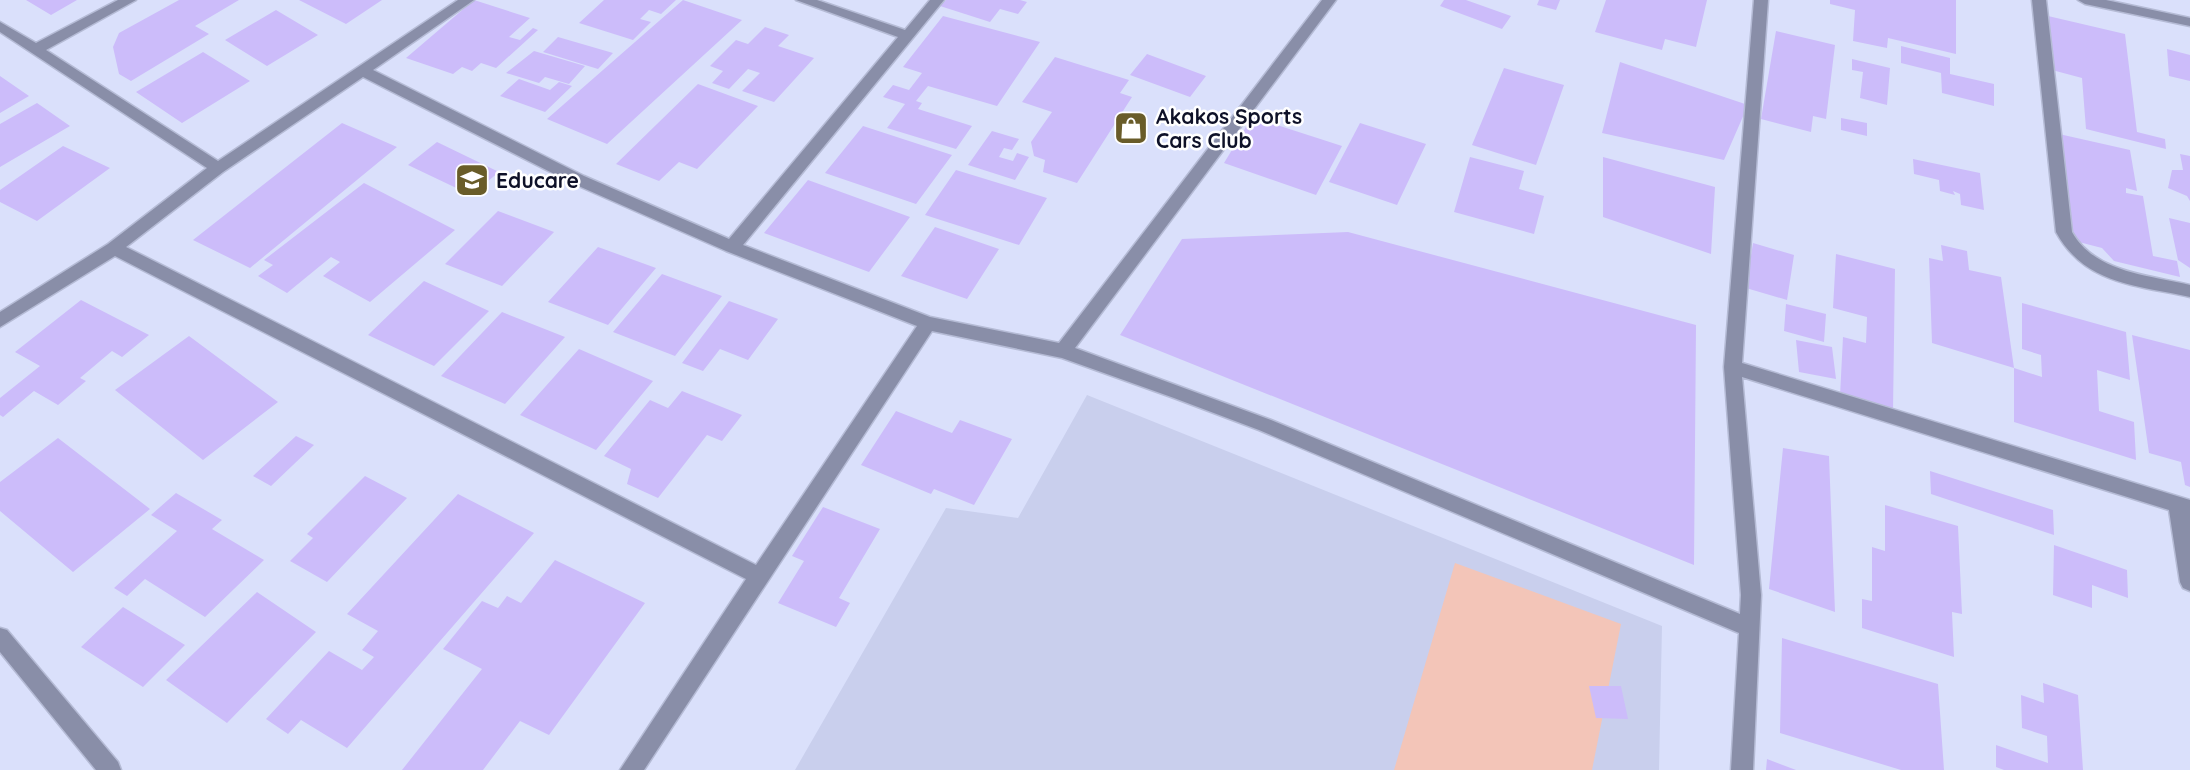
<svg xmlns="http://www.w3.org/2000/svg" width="2190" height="770" viewBox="0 0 2190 770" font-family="Quicksand,sans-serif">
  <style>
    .built { fill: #c9cfed }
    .green { fill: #f3c5b8 }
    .building { fill: #ccbcfa }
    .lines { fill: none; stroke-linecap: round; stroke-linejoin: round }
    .minor-casing { stroke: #b5bbd5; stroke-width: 3 }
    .minor { fill: #898ea8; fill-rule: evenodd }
    .labels { text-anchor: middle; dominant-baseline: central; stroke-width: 5; stroke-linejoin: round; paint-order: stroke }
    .poi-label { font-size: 21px; font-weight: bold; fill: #0e1128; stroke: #fff; text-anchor: start }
  </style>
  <rect width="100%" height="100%" fill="#dae0fb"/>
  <!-- built -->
  <path class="built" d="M1087,395L1662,626L1659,770H795L946,508L1018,518Z"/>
  <!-- green -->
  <path class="green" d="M1455,563L1621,624L1592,770H1394Z"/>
  <!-- building -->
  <path class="building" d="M26,0H77L51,15Z
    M179,0H239L195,26L209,34L131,81L119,74L113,47L119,33Z
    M299,0H382L346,24Z
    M474,0L530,18L509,37L520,40L533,28L538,30L496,68L481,63L472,71L462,67L453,74L406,58Z
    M604,0H676L661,14L649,10L640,19L651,22L633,40L579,23Z
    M683,0L742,20L607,144L547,119Z
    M946,0H1020L1027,2L1018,14L1000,9L990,22L940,6Z
    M1444,0H1466L1511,16L1502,29L1440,6Z
    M1539,0H1560L1556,10L1537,5Z
    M1606,0H1707L1696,47L1665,39L1662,50L1595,32Z
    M1830,0H1956V54L1888,38L1887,48L1853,41L1855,10L1830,4Z
    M276,10L318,35L267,66L225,40Z
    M943,16L1040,42L997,106L928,86L916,101L922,103L918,109L972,126L956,149L887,128L905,104L883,97L893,85L909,90L922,73L903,67Z
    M2048,16L2125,34L2137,132L2165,139L2166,149L2086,129L2082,78L2052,70Z
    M765,27L789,35L778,46L814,58L774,102L742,91L760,73L748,69L729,89L712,83L723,71L710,66L736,40L748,44Z
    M1776,31L1835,45L1826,119L1813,116L1811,132L1761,119Z
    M558,37L613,53L598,69L543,52Z
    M1901,46L1950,58V74L1994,84V106L1942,93L1941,73L1901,63Z
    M2167,49L2190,55V81L2169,76Z
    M534,51L585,66L569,84L545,77L539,83L506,73Z
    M203,52L250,81L182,123L136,92Z
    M1147,54L1206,76L1190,97L1130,75Z
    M1055,57L1129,80L1120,93L1132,97L1077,183L1043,172L1045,160L1034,156L1031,142L1052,112L1022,102Z
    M1852,59L1890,68L1887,105L1860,98L1863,72L1852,70Z
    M1620,62L1748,105L1724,160L1602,133Z
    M1504,68L1564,85L1536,165L1472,145Z
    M0,76L29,96L0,113Z
    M519,79L550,90L559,82L572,86L545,112L500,96Z
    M698,84L758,106L697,169L679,162L659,181L616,164Z
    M37,103L70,126L0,167V124Z
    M1252,117L1342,146L1316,195L1224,163Z
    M1841,118L1867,123V136L1841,130Z
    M342,123L397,147L250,268L193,240Z
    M1360,123L1426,144L1397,205L1329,182Z
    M863,126L952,155L916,204L825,173Z
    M992,131L1019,139L1012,150L1004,148L999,157L1013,161L1017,153L1029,157L1015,180L968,165Z
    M2059,134L2130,150L2137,191L2126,188V193L2143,196L2153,256L2177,261L2180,277L2114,261L2102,248L2071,240Z
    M437,142L499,172L471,195L408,165Z
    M63,146L110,168L37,221L0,202V190Z
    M2180,154L2190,156V201L2187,196L2168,188L2172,170H2183Z
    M1470,157L1524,171L1519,189L1544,196L1534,234L1454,212Z
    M1603,157L1715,187L1711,254L1603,217Z
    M1913,159L1980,173L1984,210L1961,205L1960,194L1953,191L1955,195L1940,191L1939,180L1914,174Z
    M956,170L1047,198L1019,245L925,215Z
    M808,180L910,217L869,272L764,233Z
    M364,183L455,230L370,302L323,276L340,262L331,257L287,293L258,276L273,265L264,260Z
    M498,211L554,232L502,286L445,264Z
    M2169,218L2190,223V268L2178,260Z
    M935,227L999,249L967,299L901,276Z
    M1348,232L1696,325L1694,565L1120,335L1182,239Z
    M1753,243L1794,255L1787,300L1746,288Z
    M1941,245L1967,251L1969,270L2001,277L2014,368L1932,343L1929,258L1943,261Z
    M598,247L656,268L608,325L548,302Z
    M1836,254L1895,269L1893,411L1840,396L1843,337L1866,343L1867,317L1833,308Z
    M662,274L722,296L675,356L613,332Z
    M424,281L489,311L434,366L368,335Z
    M81,300L149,335L122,357L112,351L80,378L86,381L58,405L34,391L3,417L0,415V398L40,366L15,352Z
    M729,301L778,319L748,360L720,349L703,371L682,363Z
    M2022,303L2126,332L2130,380L2097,370L2099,411L2134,422L2136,460L2014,422V368L2042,377L2041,355L2022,349Z
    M1786,304L1826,314L1824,342L1784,331Z
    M502,312L565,337L505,404L441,376Z
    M2132,335L2190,350V487L2185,485L2181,462L2149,453Z
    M189,336L278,402L203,460L115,390Z
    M1796,340L1832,347L1836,379L1799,372Z
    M579,349L653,381L596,450L520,415Z
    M682,391L742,415L722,441L707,435L658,498L627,484L631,469L604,456L650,400L668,408Z
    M896,411L952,433L960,420L1012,439L974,505L934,489L931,494L861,465Z
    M296,436L314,445L271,486L253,476Z
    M58,438L150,509L73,572L0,511V482Z
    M1783,448L1829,456L1835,612L1769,589Z
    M1930,471L2053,510L2054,535L1931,494Z
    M365,476L407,498L327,582L290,561L313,538L307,534Z
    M176,493L222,520L212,529L264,560L205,617L145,579L127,596L114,588L177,531L151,515Z
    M458,494L534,533L347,748L301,720L288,734L266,719L329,651L362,670L374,657L362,650L378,631L347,614Z
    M1885,505L1958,526L1962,614L1952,612L1954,657L1862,628V599L1872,601V547L1885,551Z
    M823,507L880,529L839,598L850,603L836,627L778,603L804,561L792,556Z
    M2054,545L2127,570L2128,598L2092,585V608L2053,595Z
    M555,560L645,603L549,735L520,721L483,770H402L482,669L443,649L482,601L498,608L507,596L521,603Z
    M257,592L316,632L227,723L166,680Z
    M123,607L185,645L143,687L81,647Z
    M1782,638L1938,684L1944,770H1901L1780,733Z
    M2043,683L2078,695L2083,770H2004L1996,767V745L2048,763L2047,736L2022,728L2021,695L2044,703Z
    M1589,686H1621L1628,719L1596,718Z
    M1767,759L1796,770H1766Z"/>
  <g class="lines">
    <!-- minor casing -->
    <g class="minor-casing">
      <path id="minor" d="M118,0H136L46,50L218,161L458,0H474L373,70L584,176L729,239L898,37L796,0H817L905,30L930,0H944L743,245L930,317L1059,343L1322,0H1336L1075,348L1271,420L1740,614L1741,595L1724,367L1754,0H1768L1742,363L2190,500V591L2183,588L2180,582L2169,510L1742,377L1761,595L1753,770H1731L1739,633L1259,430L1174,398L1062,358L932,331L644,770H620L746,579L115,256L0,327V312L108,244L207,168L0,32V22L36,43ZM363,77L574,184L726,251L917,326L756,565L126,247L223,172Z
        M2032,0H2046L2072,232C2095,273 2149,275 2190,285V297C2137,285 2085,285 2056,232Z
        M2078,0H2106L2190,18V26L2085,4Z
        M0,628L7,630L118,762L121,770H96L0,652Z"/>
    </g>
    <!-- minor -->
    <use href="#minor" class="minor"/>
  </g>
  <!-- icons -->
  <defs>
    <g id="shop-square" transform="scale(1.75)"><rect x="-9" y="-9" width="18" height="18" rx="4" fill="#695c29" stroke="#fff"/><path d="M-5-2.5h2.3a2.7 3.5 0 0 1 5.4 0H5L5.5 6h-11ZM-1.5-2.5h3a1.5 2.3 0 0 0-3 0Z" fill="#fff"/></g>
    <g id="school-square" transform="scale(1.75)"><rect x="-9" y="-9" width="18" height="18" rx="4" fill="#695c29" stroke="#fff"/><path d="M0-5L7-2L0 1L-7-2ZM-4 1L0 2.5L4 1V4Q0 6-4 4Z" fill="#fff"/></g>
  </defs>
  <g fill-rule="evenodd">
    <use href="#shop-square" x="1131" y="128"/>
    <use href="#school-square" x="472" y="180"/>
  </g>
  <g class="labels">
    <!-- poi labels -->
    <g class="poi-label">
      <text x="1156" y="116">Akakos Sports<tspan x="1156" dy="24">Cars Club</tspan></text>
      <text x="496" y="180">Educare</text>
    </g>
  </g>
</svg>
